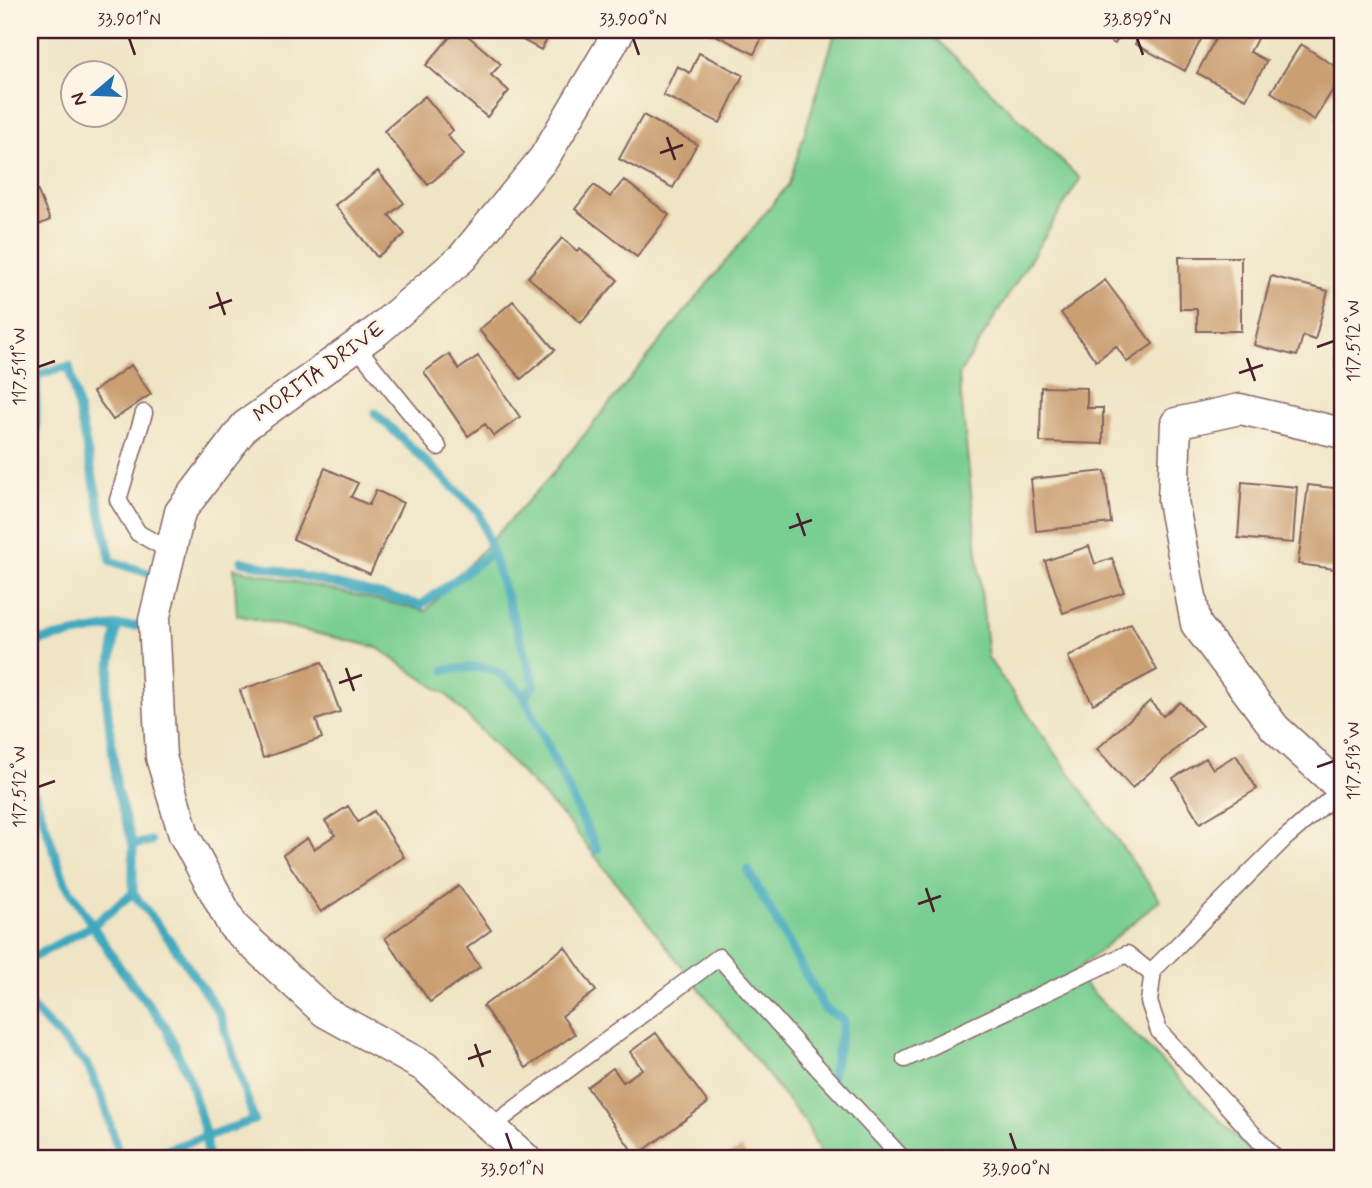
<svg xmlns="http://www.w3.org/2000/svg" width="1372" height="1188" viewBox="0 0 1372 1188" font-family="Mynerve,sans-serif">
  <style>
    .green { fill: #79ce92; stroke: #62765e; stroke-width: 2 }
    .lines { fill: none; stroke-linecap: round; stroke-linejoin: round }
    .stream { stroke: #3ea8be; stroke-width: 9 }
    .building { fill: #ca9f72 }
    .lane-casing { stroke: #846461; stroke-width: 19 }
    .street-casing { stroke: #846461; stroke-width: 33 }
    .lane { stroke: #fff; stroke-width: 16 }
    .street { stroke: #fff; stroke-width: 30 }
    .ticks { fill: none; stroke: #4a1f2b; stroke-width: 2.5 }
    .labels { text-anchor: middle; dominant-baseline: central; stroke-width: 5; stroke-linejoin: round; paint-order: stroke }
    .street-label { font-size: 21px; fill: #4a1f2b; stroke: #fcf5e5 }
    .neatline { fill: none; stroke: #4a1f2b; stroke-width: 2.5 }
    .ticks-label { font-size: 18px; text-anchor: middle; fill: #4a1f2b }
  </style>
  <rect width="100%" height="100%" fill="#fcf5e5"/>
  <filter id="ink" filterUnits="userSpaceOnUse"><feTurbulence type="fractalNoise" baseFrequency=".0143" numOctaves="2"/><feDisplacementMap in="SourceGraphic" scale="14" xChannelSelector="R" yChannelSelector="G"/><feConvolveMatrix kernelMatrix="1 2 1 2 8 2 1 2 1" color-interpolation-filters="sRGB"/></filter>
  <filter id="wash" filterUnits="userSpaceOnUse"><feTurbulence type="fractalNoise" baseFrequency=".00686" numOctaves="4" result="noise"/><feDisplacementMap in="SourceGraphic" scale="28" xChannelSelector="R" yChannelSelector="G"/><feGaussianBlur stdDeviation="1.57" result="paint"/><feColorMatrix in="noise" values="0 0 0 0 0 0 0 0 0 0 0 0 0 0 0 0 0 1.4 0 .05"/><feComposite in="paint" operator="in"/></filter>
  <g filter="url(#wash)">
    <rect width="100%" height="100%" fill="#efe4c4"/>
    <!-- green -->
    <path class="green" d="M836,30H928L1080,179L959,375L988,658L1160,900L1073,973L1258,1158H822L807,1125L569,823L449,697L376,647L237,615L234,568L426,611L549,478L789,184Z"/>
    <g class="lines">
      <!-- stream -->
      <path class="stream" d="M375,413L479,512L535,685L524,696L597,850
        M241,561L421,605L493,552
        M117,626L106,695L117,790L133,845
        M31,642L117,626H137
        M445,670C486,666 495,662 524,696
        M30,687L37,375L69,366L111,561L148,573
        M30,781L65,883L120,968L166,1027L190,1080L206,1136L207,1158
        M748,870L825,1009L844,1020L832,1076
        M30,959L93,925L133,893
        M30,1006L88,1066L102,1098L120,1158
        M142,1158L254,1120L220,1014L169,939L133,893V845L151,841"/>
    </g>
    <g id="blocks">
      <!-- building -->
      <path class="building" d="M456,30H461L501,64L491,75L509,91L487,117L426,65Z
        M504,30H552L541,50Z
        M705,30H766L754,54Z
        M1090,30H1123L1115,44Z
        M1142,30H1206L1185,71L1135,44Z
        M1220,30L1261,31L1250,52L1267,61L1246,99L1197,73Z
        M1301,44L1342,71V75L1314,120L1271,92Z
        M699,53L743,75L720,123L663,95L677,66L690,73Z
        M425,96L453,130L447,135L464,155L428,185L384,131Z
        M1342,103V125L1336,123Z
        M643,115L697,144L673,188L619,159Z
        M378,171L404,203L389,215L405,234L377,257L335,205Z
        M30,173L50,220L30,229Z
        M624,180L669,215L637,257L575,209L594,185L610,197Z
        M562,238L577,251L580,248L618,280L581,323L528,277Z
        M1179,257H1241V331H1197V309H1180Z
        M1271,276L1328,291L1315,340L1303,336L1297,356L1254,345Z
        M1105,280L1153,344L1127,362L1116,346L1096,361L1061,313Z
        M513,301L555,350L521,379L479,330Z
        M1340,316H1342V369L1335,368Z
        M449,354L459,369L478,356L520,417L494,436L485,424L468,436L424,372Z
        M131,365L151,394L113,420L93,392Z
        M1041,387L1087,388V408H1103V444L1040,442Z
        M325,468L358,483L351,497L369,505L376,490L403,503L370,574L293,539Z
        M1105,471L1111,523L1036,531L1031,479Z
        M1242,482L1297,487L1293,543L1238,538Z
        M1308,485L1342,489V570L1298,564Z
        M1089,546L1095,564L1112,558L1124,592L1063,613L1045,561Z
        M1131,623L1157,670L1093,704L1068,657Z
        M322,662L340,712L316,720L322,738L263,758L240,690Z
        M1150,701L1163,716L1180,702L1202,726L1132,788L1097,749Z
        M1236,755L1257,789L1200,823L1173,778L1206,758L1213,769Z
        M348,806L358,822L374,811L404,857L321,912L283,855L307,838L314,849L335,835L325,821Z
        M459,886L491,930L467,948L480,967L430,1002L385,938Z
        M565,947L596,991L562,1016L575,1034L526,1068L483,1006Z
        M656,1033L708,1103L636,1156L587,1087L613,1068L623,1082L642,1069L630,1052Z
        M742,1148L747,1158H721Z"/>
    </g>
  </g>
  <g filter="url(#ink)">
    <use href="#blocks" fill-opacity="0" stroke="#846461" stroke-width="2"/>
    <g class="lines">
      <!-- lane casing -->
      <g class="lane-casing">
        <path id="lane" d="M356,346L438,447
          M144,413L118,500L138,533L170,551
          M905,1059L1127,954L1152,974
          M492,1126L719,957L817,1067L902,1158
          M1275,1158L1159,1031L1149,1002L1153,970L1284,839L1342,789"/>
      </g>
      <!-- street casing -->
      <g class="street-casing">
        <path id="street" d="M1342,433L1240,409L1176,423L1173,501L1196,624L1275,728L1342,789
          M525,1158L425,1067L325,1012L233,926L184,835L161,757L154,620L180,512L245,426L378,330L462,258L544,158L620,30"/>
      </g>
      <!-- lane -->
      <use href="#lane" class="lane"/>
      <!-- street -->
      <use href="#street" class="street"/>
    </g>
  </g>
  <!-- ticks -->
  <path class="ticks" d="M129,38L135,55M633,38L639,55M1137,38L1143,55M667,137L675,160M660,153L683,145M217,292L225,315M209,308L232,300M1317,347L1334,341M1247,358L1255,381M38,367L55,361M1239,373L1263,365M797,513L805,536M789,528L812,520M346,668L354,691M339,683L362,675M1317,767L1334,761M38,787L55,781M926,888L934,912M918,904L941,896M475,1044L483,1067M468,1059L491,1051M506,1133L512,1150M1010,1133L1016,1150"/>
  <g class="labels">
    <!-- street labels -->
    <g class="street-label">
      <text transform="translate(319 372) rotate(-36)">MORITA DRIVE</text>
    </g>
  </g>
  <!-- margin -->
  <rect width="1372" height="1188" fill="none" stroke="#fcf5e5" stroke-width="77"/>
  <!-- north arrow -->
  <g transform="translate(94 94) rotate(251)"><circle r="33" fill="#fcf5e5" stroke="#b59f9b" stroke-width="2"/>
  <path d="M0-5L12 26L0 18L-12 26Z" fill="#1f6fb2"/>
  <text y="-10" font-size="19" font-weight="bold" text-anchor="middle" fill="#4a1f2b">N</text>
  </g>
  <rect x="38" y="38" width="1296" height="1112" class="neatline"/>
  <g class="ticks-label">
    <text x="129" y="25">33.901°N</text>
    <text x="633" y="25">33.900°N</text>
    <text x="1137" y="25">33.899°N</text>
    <text transform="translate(1353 341) rotate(-90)" y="6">117.512°W</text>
    <text transform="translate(19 367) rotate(-90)" y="6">117.511°W</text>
    <text transform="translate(1353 761) rotate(-90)" y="6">117.513°W</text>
    <text transform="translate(19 787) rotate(-90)" y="6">117.512°W</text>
    <text x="512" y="1175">33.901°N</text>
    <text x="1016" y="1175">33.900°N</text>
  </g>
</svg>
